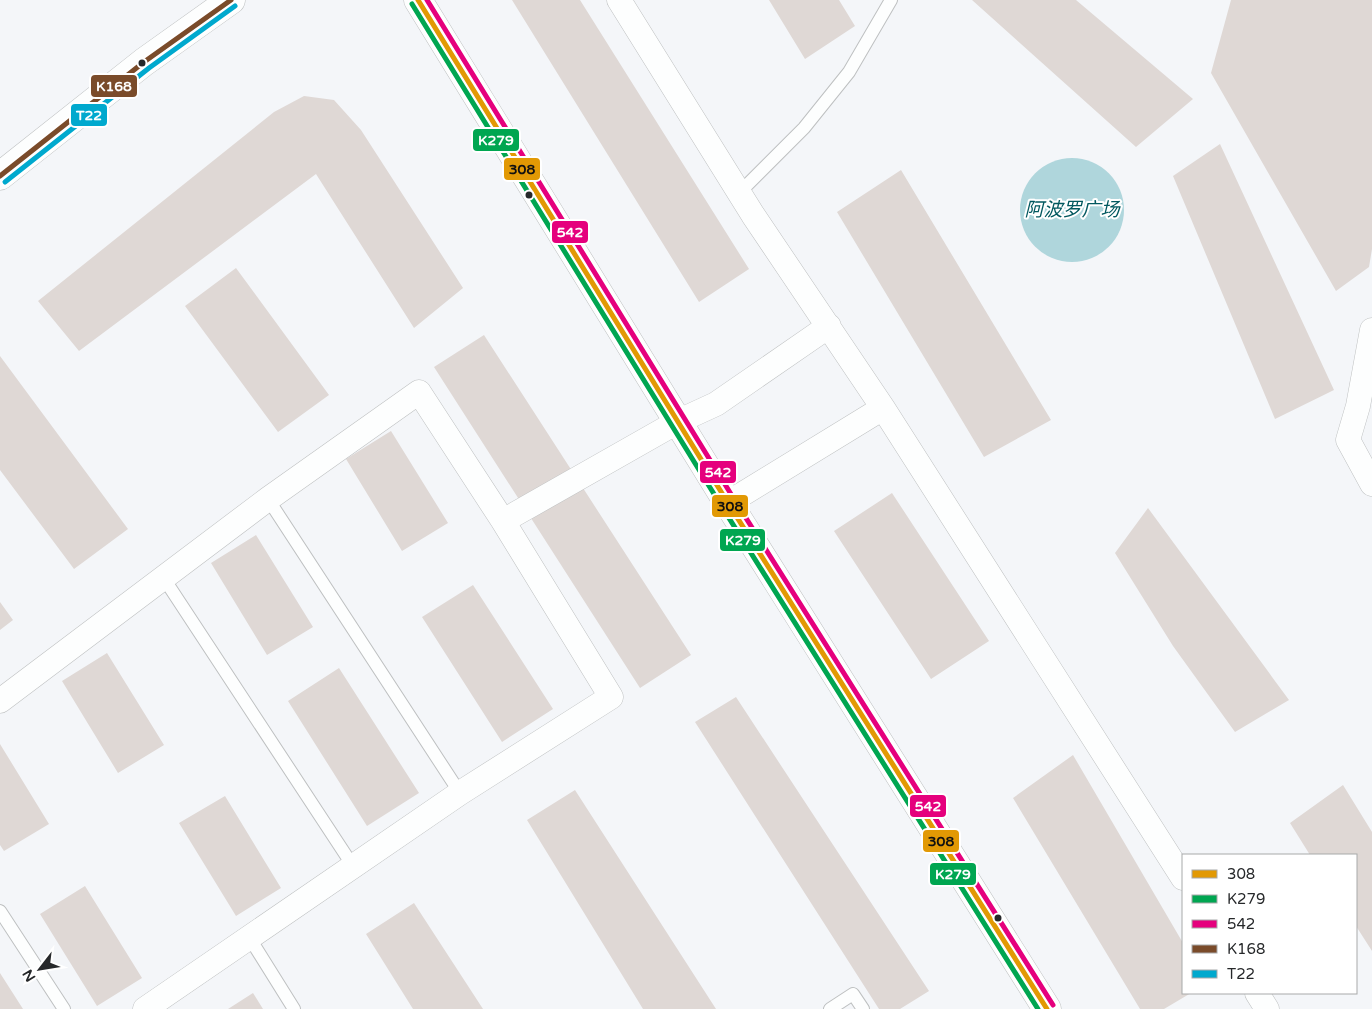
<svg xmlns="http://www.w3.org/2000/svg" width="1372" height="1009" viewBox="0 0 1372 1009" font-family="'Varela Round','Noto Sans SC',sans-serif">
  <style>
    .water { fill: #afd6dc }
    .building { fill: #dfd8d5 }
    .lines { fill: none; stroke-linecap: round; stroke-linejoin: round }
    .lane-casing { stroke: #bec0c1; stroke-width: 14 }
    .street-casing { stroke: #bec0c1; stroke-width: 25 }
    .secondary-casing { stroke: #bec0c1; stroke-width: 29 }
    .lane { stroke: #fdfefe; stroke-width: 12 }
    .street { stroke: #fdfefe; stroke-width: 24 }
    .secondary { stroke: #fdfefe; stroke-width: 28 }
    .bus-1-casing { stroke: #fff; stroke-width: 9 }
    .bus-2-casing { stroke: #fff; stroke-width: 9 }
    .bus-3-casing { stroke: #fff; stroke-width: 9 }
    .bus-4-casing { stroke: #fff; stroke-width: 9 }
    .bus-5-casing { stroke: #fff; stroke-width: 9 }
    .bus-1 { stroke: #e29904; stroke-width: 5 }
    .bus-2 { stroke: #00a651; stroke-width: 5 }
    .bus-3 { stroke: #e5007d; stroke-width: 5 }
    .bus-4 { stroke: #7a4b2a; stroke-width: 5 }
    .bus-5 { stroke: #00a9ce; stroke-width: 5 }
    .bus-dot { fill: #26282a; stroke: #fff; stroke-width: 2 }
    .labels { text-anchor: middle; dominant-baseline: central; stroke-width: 4; stroke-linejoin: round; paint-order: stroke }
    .water-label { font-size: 19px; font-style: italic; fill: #02585f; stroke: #fff }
    .line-badge { stroke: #fff; stroke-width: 2 }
    .badge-label { font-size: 14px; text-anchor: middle; font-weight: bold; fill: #fff }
    .pale-badge-label { font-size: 14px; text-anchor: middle; font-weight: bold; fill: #111 }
  </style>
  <rect width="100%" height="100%" fill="#f4f6f9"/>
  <!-- water -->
  <path class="water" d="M1020 210a52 52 0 1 1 104 0a52 52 0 1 1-104 0Z"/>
  <!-- building -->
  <path class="building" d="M512,0H580L749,269L699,302Z
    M769,0H839L855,26L805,59Z
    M972,0H1076L1193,99L1136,147Z
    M1231,0H1372V249L1369,267L1336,291L1211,73Z
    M304,96L334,100L361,130L463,288L414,328L316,174L79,351L38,301L274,112Z
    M1220,144L1334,390L1275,419L1173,176Z
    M901,170L1051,420L984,457L837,212Z
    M236,268L329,395L278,432L185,306Z
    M484,335L691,655L640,688L434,367Z
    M0,356L128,529L74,569L0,470Z
    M391,431L448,523L402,551L346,459Z
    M892,493L989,641L931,679L834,531Z
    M1148,508L1289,700L1235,732L1173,646L1115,553Z
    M256,535L313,627L267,655L211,563Z
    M473,585L553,709L502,742L422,617Z
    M0,602L13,620L0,630Z
    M107,653L164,745L118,773L62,681Z
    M339,668L419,793L367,826L288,701Z
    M736,697L929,991L900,1009H879L695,722Z
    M0,744L49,824L4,851L0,845Z
    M1073,755L1183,943V993H1191L1164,1009H1140L1013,798Z
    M1343,785L1372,832V951L1356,926V855H1310L1290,823Z
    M575,790L716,1009H643L527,820Z
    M225,796L281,888L236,916L179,823Z
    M85,886L142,978L97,1006L40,914Z
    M414,903L483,1009H413L366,934Z
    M0,973L23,1009H0Z
    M253,993L263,1009H228Z"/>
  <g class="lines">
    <!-- lane casing -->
    <g class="lane-casing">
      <path id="lane" d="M739,193L804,128L849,72L891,0
        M268,499L460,793
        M163,577L353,866
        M0,911L64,1009
        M249,937L294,1009
        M830,1009L853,994L863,1009"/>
    </g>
    <!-- street casing -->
    <g class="street-casing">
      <path id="street" d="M619,0L753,215L883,408L1183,878
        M1372,330L1358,406L1348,440L1372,484
        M728,503L883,408
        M0,701L268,499L419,392L503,521
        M1257,993L1267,1009
        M145,1009L460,793L611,697L503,521L679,421L716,404L829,326"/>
    </g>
    <!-- secondary casing -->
    <g class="secondary-casing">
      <path id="secondary" d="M418,0L728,503L1047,1009
        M0,176L144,62L231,0"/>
    </g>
    <!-- lane -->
    <use href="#lane" class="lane"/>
    <!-- street -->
    <use href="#street" class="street"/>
    <!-- secondary -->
    <use href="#secondary" class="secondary"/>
    <!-- bus-1 casing -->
    <g class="bus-1-casing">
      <path id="bus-1" d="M418,0L728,503L1047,1009"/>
    </g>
    <!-- bus-2 casing -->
    <g class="bus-2-casing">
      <path id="bus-2" d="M412,4L722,507L1038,1009"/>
    </g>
    <!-- bus-3 casing -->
    <g class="bus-3-casing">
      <path id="bus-3" d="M427,0L734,499L1053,1005"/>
    </g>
    <!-- bus-4 casing -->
    <g class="bus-4-casing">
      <path id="bus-4" d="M0,176L144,62L231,0"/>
    </g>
    <!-- bus-5 casing -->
    <g class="bus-5-casing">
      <path id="bus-5" d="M5,182L149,68L235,6"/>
    </g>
    <!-- bus-1 -->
    <use href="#bus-1" class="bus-1"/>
    <!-- bus-2 -->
    <use href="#bus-2" class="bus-2"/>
    <!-- bus-3 -->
    <use href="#bus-3" class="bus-3"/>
    <!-- bus-4 -->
    <use href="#bus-4" class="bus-4"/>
    <!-- bus-5 -->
    <use href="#bus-5" class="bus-5"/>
  </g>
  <!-- markers -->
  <g class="bus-dot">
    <circle cx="142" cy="63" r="4.5"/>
    <circle cx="529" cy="195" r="4.5"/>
    <circle cx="998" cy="918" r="4.5"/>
  </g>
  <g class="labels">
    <!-- water labels -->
    <g class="water-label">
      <text x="1072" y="210">阿波罗广场</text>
    </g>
  </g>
  <g class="line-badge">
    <rect x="90" y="74" width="48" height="24" rx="5" fill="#7a4b2a"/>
    <rect x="70" y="103" width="38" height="24" rx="5" fill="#00a9ce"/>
    <rect x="472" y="128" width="48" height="24" rx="5" fill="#00a651"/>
    <rect x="503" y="157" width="38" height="24" rx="5" fill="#e29904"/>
    <rect x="551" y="220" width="38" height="24" rx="5" fill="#e5007d"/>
    <rect x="699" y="460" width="38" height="24" rx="5" fill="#e5007d"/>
    <rect x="711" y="494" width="38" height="24" rx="5" fill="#e29904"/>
    <rect x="719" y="528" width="47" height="24" rx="5" fill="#00a651"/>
    <rect x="909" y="794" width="38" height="24" rx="5" fill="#e5007d"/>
    <rect x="922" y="829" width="38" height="24" rx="5" fill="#e29904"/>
    <rect x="929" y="862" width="48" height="24" rx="5" fill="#00a651"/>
  </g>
  <g class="badge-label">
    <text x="114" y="91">K168</text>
    <text x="89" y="120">T22</text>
    <text x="496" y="145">K279</text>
    <text x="570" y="237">542</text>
    <text x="718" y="477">542</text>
    <text x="743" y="545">K279</text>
    <text x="928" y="811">542</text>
    <text x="953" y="879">K279</text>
  </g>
  <g class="pale-badge-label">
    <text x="522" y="174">308</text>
    <text x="730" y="511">308</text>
    <text x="941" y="846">308</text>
  </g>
  <!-- legend -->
  <rect x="1182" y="854" width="175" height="140" fill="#ffffff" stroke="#a8a9aa"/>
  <rect x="1192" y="870" width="25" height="8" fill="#e29904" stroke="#a8a9aa"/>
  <text x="1227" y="879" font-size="15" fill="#26282a">308</text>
  <rect x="1192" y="895" width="25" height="8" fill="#00a651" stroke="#a8a9aa"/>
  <text x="1227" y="904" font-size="15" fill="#26282a">K279</text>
  <rect x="1192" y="920" width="25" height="8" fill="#e5007d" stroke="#a8a9aa"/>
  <text x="1227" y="929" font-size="15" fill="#26282a">542</text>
  <rect x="1192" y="945" width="25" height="8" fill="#7a4b2a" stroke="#a8a9aa"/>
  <text x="1227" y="954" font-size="15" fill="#26282a">K168</text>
  <rect x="1192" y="970" width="25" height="8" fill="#00a9ce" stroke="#a8a9aa"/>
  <text x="1227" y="979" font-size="15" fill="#26282a">T22</text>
  <!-- north arrow -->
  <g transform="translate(40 969) rotate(239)" stroke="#ffffff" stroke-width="4" paint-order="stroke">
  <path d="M0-4L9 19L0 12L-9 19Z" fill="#26282a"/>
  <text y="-8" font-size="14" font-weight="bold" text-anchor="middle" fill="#26282a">N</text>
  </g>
</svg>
